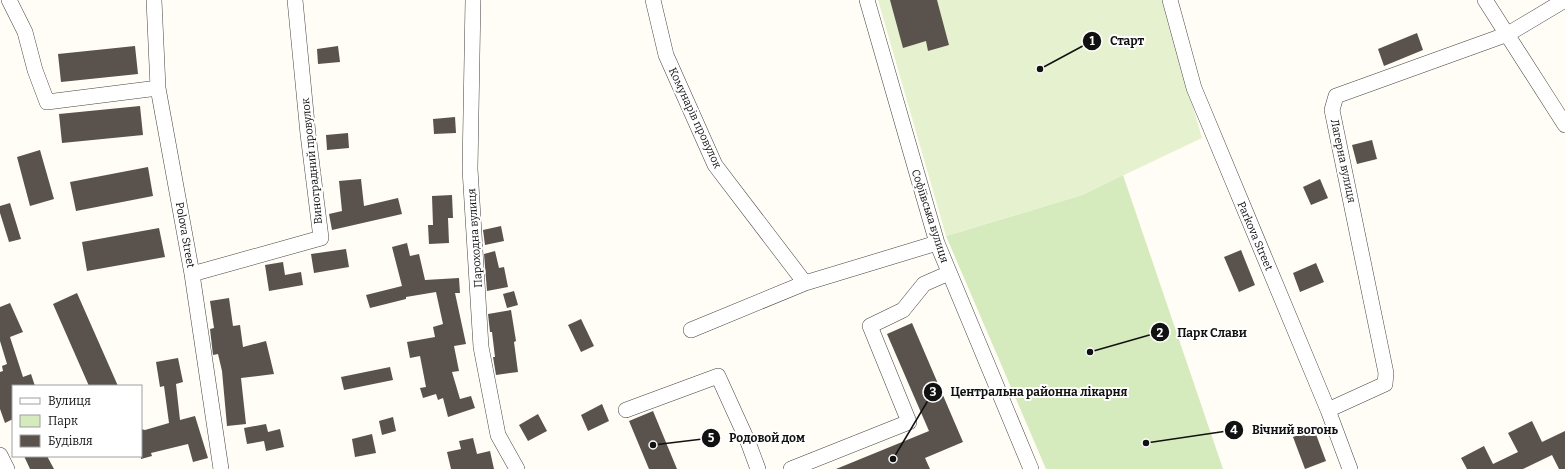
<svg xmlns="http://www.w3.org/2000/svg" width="1565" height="469" viewBox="0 0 1565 469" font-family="Bitter,serif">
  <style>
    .green { fill: #d5ebbd }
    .pitch { fill: #e6f2cf }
    .building { fill: #5a524d }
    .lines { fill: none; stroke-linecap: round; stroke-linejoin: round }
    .minor-casing { stroke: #444; stroke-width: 16 }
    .minor { stroke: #fff; stroke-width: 15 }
    .labels { text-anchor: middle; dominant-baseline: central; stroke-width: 4; stroke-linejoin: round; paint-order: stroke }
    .street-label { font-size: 11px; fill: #111; stroke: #fff }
    .leader { fill: none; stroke: #111; stroke-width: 1.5 }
    .callout-dot { fill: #111; stroke: #fff; stroke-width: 1.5 }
    .mark-label { font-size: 12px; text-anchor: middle; font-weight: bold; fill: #fff }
    .callout-label { font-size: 12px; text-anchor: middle; font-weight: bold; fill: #111; stroke: #fff; stroke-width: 4; stroke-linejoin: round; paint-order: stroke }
  </style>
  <rect width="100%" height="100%" fill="#fffdf5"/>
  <!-- green -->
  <path class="green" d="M1123,175L1223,469H1046L946,236L1082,195Z"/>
  <!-- pitch -->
  <path class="pitch" d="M878,0H1162L1202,138L1082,195L946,236Z"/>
  <!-- building -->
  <path class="building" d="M890,0H937L949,45L928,51L926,41L903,48Z
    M1417,33L1423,50L1384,66L1378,49Z
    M135,46L138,74L61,82L58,54Z
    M338,46L340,62L318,64L317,49Z
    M140,106L143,135L62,143L59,114Z
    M455,117L456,133L434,134L433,119Z
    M348,133L349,148L327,150L326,135Z
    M1372,140L1377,159L1357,164L1352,145Z
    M40,150L54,199L30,206L17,157Z
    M148,167L153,196L76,211L70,182Z
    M361,179L364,206L398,198L402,214L332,230L329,214L342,211L339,181Z
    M1320,179L1328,198L1311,205L1303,187Z
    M452,195L453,218H448L449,243L429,244L428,225H433L432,196Z
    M10,203L21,239L9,242L0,213V206Z
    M501,226L504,241L485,245L483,230Z
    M159,228L165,257L87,271L82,242Z
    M407,243L410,256L419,254L425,280L459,278L460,293H455L466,344L454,346L459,371L452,372L460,399L471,396L475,408L448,417L443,398L438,400L436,394L423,398L420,388L426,387L420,356L410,358L407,342L435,337L433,327L443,324L436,292L406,297V299L370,308L366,295L402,286L392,247Z
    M346,249L349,267L314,273L311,254Z
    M1241,250L1255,285L1239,292L1224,257Z
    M495,251L499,268L504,267L508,287L487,291L484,254Z
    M283,262L285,275L301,272L303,285L269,291L265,265Z
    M1316,263L1324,282L1300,292L1293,273Z
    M514,291L518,305L507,308L503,294Z
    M77,293L118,386H89L53,304Z
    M229,298L233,326L240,325L243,347L266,341L274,374L241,378L246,424L227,426L222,371L218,354L213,355L210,329L214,328L210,301Z
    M10,303L23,332L10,337L23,377L31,374L35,386H13V419L5,423L0,409V372L3,371L2,366L7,364L0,341V307Z
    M511,310L516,341L514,342L518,372L496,375L493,357H495L492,332H490L488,314Z
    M581,319L594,346L581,352L568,325Z
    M912,323L963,442L925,458L930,469H836L929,431L887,334Z
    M178,358L183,382L176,384L180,420L195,416L208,458L193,462L188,444L151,453L152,456L141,459V429L145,430L169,423L164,386L160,387L156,362Z
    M390,367L393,380L344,390L341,377Z
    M602,404L609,421L588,431L581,415Z
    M653,411L677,469H649L629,421Z
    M538,414L547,431L528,441L519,425Z
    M393,417L396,431L382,435L379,421Z
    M1532,421L1542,442L1565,431V469H1559L1552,455L1523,469H1467L1461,458L1484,446L1493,464L1518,452L1508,433Z
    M266,424L268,432L280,429L284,447L266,451L264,441L247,444L244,428Z
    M1314,429L1326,461L1305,469L1293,437Z
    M372,434L376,453L355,457L352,439Z
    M473,438L477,454L490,451L494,469H451L447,452L461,449L459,441Z
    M24,456H47L54,469H30Z"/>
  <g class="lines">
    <!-- minor casing -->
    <g class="minor-casing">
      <path id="minor" d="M9,0L25,32L35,70L47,102L158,88
        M154,0L158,88L192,274L221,469
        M473,0L470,169L481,347L498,435L517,469
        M653,0L666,55L715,165L805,283
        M867,0L937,243L1031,469
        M1170,0L1194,88L1328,410L1350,469
        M1485,0L1565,125
        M192,274L321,238L308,134L295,0
        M691,330L805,283L937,243
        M626,410L718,376L748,442L758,469
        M1328,410L1385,384L1386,373L1332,110L1336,96L1508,34L1565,0
        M0,455L7,469
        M791,469L909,422L870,326L903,310L924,284L949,273"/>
    </g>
    <!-- minor -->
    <use href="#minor" class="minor"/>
  </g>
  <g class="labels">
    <!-- street labels -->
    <g class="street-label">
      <text transform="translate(695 118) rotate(65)">Комунарів провулок</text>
      <text transform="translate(312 161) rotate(-96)">Виноградний провулок</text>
      <text transform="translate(1343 161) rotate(78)">Лагерна вулиця</text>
      <text transform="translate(930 216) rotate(72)">Софіївська вулиця</text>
      <text transform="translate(185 235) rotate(80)">Polova Street</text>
      <text transform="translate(1255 236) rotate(67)">Parkova Street</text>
      <text transform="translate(475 238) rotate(-94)">Пароходна вулиця</text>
    </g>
  </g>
  <!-- callouts -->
  <path class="leader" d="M1040 69L1092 41M1090 352L1160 332M893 459L933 392M1146 443L1234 430M653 445L711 438"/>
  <g class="callout-dot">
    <circle cx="1040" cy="69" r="4"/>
    <circle cx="1090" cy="352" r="4"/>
    <circle cx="893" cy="459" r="4"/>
    <circle cx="1146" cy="443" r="4"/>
    <circle cx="653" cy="445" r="4"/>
    <circle cx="1092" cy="41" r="10"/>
    <circle cx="1160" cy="332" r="10"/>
    <circle cx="933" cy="392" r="10"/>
    <circle cx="1234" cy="430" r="10"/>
    <circle cx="711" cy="438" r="10"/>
  </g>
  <g class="mark-label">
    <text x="1092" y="45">1</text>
    <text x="1160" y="337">2</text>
    <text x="933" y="396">3</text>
    <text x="1234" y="434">4</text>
    <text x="711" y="442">5</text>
  </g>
  <g class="callout-label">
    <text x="1127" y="45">Старт</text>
    <text x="1212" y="337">Парк Слави</text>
    <text x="1039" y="396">Центральна районна лікарня</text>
    <text x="1295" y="434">Вічний вогонь</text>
    <text x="767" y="442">Родовой дом</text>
  </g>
  <!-- legend -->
  <rect x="12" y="385" width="130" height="72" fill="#ffffff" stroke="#a0a0a0"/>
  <rect x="20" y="398" width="20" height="6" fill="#ffffff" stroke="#a0a0a0"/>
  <text x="48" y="405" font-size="12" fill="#111111">Вулиця</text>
  <rect x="20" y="415" width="20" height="12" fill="#d5ebbd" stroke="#a0a0a0"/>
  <text x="48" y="425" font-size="12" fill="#111111">Парк</text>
  <rect x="20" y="435" width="20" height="12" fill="#5a524d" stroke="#a0a0a0"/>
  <text x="48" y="445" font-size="12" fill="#111111">Будівля</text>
</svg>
